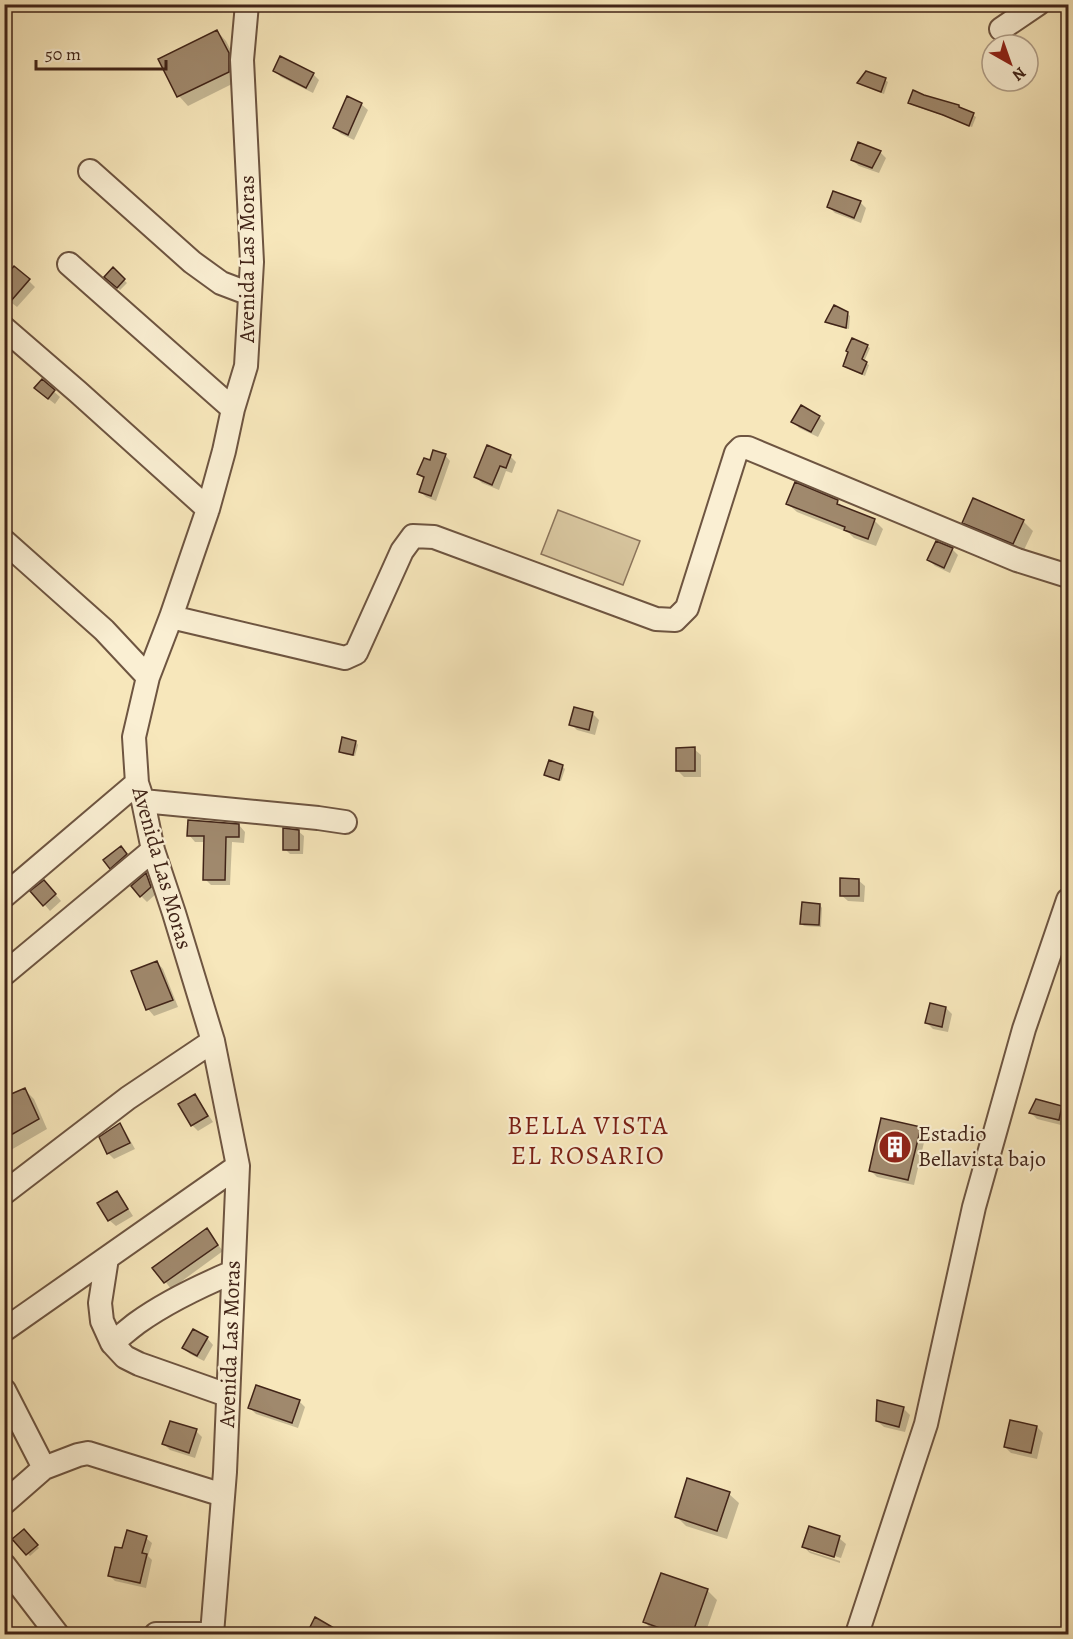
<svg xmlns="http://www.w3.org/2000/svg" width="1073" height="1639" viewBox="0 0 1073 1639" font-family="Alegreya,serif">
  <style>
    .green { fill: #d8c69f; stroke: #8c755c; stroke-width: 1.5 }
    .shadow { fill: #0003 }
    .building { fill: #a0896d; stroke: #412418; stroke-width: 1.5 }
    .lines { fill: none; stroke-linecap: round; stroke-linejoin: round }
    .minor-casing { stroke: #6e5541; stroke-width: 26 }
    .minor { stroke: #faefd3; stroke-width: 22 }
    .labels { text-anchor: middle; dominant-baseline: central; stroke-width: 4.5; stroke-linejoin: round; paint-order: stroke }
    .street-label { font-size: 22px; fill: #412418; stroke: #faefd3 }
    .poi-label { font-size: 22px; fill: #412418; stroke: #faefd3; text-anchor: start }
    .quarter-label { font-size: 26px; letter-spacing: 1.5px; fill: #7a1f14; stroke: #faefd3 }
  </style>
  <rect width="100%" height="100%" fill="#f7e7bb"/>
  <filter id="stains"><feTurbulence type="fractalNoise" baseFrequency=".00333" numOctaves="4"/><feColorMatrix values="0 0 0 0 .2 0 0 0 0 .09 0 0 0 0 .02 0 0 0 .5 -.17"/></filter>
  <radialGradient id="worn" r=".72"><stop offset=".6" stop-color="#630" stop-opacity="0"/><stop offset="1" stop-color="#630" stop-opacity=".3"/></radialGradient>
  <!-- green -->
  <path class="green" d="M558,510L640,541L623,585L541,554Z"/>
  <!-- shadow -->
  <path class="shadow" d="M217,31L226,41L238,64V81L188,106L179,96L160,59Z
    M274,70L313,74L319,80L313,93L281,77Z
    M885,80L888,82L884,94L861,85L859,83Z
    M909,102L959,107L976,117L972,127L947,117L912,105Z
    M361,104L368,110L354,140L341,134L334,128Z
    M880,152L886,158L879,173L859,166L852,160Z
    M860,202L866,208L861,223L835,213L829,207Z
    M113,269L127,283L120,290L106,277Z
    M29,281L35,287L17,307L4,297Z
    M847,313L850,316L849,329L829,324L827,321Z
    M867,346L870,348L864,362L869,365L865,376L847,368L844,365Z
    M42,381L60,397L55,404L42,394Z
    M819,417L825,423L818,437L799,428L793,421Z
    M445,455L450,461L436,501L426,497L421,492L425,480L419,474L431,462Z
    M510,456L516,462L512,473L506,471L499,490L482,483L476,477Z
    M838,502L845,509L874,520L883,529L876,546L854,538L849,533L797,512L788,504Z
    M1023,521L1033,531L1023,552L974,532L964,522Z
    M952,549L958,555L950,573L935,566L929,560Z
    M1068,709V725L1065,722Z
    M593,714L599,720L595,735L577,730L571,724Z
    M356,742L358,745L355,756L343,754L341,751Z
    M694,749L701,755V777H684L678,771Z
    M562,766L565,769L561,781L548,777L546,775Z
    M239,825L245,832L244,843L232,842L230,885H211L205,879L206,842H195L189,835Z
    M298,831L304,836L303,854H290L285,849Z
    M121,848L129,857L113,870L105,861Z
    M146,875L152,881L156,894L147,902L141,896Z
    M858,880L865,886L864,902L848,901L841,895Z
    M50,888L61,901L50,911L33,891Z
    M820,905L822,908L821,927L804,926L802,924Z
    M1066,954H1068V969L1064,965Z
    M157,962L163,969L178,1007L154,1016L148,1009L133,972Z
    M946,1008L952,1014L948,1032L933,1029L927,1023Z
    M25,1090L34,1099L47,1129L4,1154V1099Z
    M194,1096L200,1102L213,1122L198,1131L192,1125Z
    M1062,1107L1068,1113L1065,1126L1037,1119L1031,1113Z
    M119,1125L125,1131L135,1149L114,1159L108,1153Z
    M920,1128L926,1134L914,1185L877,1177L870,1170Z
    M116,1193L122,1199L133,1216L116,1226L109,1220L99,1203Z
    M206,1230L223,1251L171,1289L155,1268Z
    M207,1338L213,1345L204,1361L190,1354L184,1348Z
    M299,1401L305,1407L298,1428L256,1414L250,1408Z
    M903,1408L910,1415L905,1432L884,1427L877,1421Z
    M1037,1427L1043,1433L1037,1459L1011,1453L1005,1447Z
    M196,1431L202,1437L195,1458L170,1450L164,1444Z
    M729,1494L739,1503L727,1539L686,1526L676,1516Z
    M24,1531L39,1548L30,1556L15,1539Z
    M146,1538L152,1543L148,1556L152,1560L146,1588L115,1581L110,1576L123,1550Z
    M839,1538L846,1544L841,1558L809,1548V1551L840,1561V1563L810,1553L804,1547Z
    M662,1575L708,1591L717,1600L705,1634H663L654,1632L645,1622Z"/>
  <!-- building -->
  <path class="building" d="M217,30L229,53V72L177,97L158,59Z
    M280,56L314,73L306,88L273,71Z
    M866,71L886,78L881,92L857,83Z
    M913,90L924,95L959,105V107L974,113L969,126L943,115L908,103Z
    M347,96L362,103L348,135L333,128Z
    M858,142L881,151L872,168L851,160Z
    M833,191L861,201L854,218L827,207Z
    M14,266L30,279L4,309V278Z
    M113,267L125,279L117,288L104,277Z
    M834,305L848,312L846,328L825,322Z
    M852,338L868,345L862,359L867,362L862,374L843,366L848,352L846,351Z
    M42,379L55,390L48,399L34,388Z
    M801,405L820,416L811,432L791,422Z
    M487,445L511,455L506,468L500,466L492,485L474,477Z
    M433,450L446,454L431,496L419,492L424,477L417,474L424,458L430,460Z
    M795,482L838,500L837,504L875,519L868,539L844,530L845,527L786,504Z
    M973,498L1024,520L1013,544L962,523Z
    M936,541L953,548L944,568L927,560Z
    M574,707L593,712L589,730L569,725Z
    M342,737L356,741L353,755L339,752Z
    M695,747V771H676V748Z
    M549,760L563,765L559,780L544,775Z
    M188,820L239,824V837H226L225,880H203L204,836H187Z
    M283,828L299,830V850H283Z
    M121,846L127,854L110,869L103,860Z
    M146,873L151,887L140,897L131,886Z
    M840,878L859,879V896H840Z
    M44,880L56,894L43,906L30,891Z
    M802,902L820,904L819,925L800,924Z
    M157,961L173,1000L146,1010L131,971Z
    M930,1003L946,1007L942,1027L925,1023Z
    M25,1088L39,1119L4,1139V1097Z
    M195,1094L208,1116L191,1126L178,1104Z
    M1036,1099L1062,1106L1059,1120L1029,1113Z
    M881,1118L921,1127L908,1180L869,1171Z
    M120,1123L130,1143L107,1154L99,1137Z
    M117,1191L128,1209L108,1221L97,1203Z
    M207,1228L218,1245L164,1283L152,1268Z
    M193,1329L208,1337L197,1356L182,1348Z
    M256,1385L300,1400L292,1423L248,1408Z
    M877,1400L904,1407L899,1427L876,1421Z
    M1010,1420L1037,1426L1031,1453L1004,1447Z
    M170,1421L197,1429L189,1453L162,1444Z
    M687,1478L730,1492L717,1531L675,1517Z
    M809,1526L840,1536L834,1557L802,1547Z
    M24,1529L38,1545L26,1555L12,1539Z
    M127,1530L147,1536L142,1553L147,1554L140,1583L108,1576L115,1547L122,1548Z
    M661,1573L708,1589L692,1635H679L643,1622Z
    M315,1617L346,1635H306Z"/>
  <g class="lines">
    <!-- minor casing -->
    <g class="minor-casing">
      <path id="minor" d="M1001,29L1038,4
        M90,171L192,262L221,283L250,294
        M69,264L233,409
        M4,328L78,392L208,509
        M4,541L104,630L148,677
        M171,617L345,658L356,653L402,551L413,536L434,537L656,619L675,620L687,608L736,453L741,448H748L1017,560L1068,576
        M143,801L318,818L345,822
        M4,896L137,783
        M4,974L153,850
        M4,1193L128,1098L213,1041
        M107,1258L100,1303L102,1321L112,1343
        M4,1330L238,1166
        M4,1390L44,1468L78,1455L88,1453L223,1495
        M227,1395L139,1364L125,1357L112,1343C120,1337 129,1329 137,1323C166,1302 200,1286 233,1272
        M4,1503L44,1468
        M4,1565L57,1634
        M156,1634H213
        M212,1634L225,1472L238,1166L213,1041L174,913L153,850L143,801L137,783L134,737L148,677L171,617L208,509L224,451L233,409L246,366L252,262L242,60L247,4
        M857,1634L926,1424L974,1207L1024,1029L1068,900"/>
    </g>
    <!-- minor -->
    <use href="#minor" class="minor"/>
  </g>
  <!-- icons -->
  <defs>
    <g id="building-disc" transform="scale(1.725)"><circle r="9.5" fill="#8f2418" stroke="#faefd3"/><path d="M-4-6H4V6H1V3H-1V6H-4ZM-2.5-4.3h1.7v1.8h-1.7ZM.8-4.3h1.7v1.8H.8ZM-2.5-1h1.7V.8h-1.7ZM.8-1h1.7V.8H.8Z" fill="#fff"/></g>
  </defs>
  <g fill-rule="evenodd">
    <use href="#building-disc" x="895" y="1147"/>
  </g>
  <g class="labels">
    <!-- street labels -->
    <g class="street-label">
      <text transform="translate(247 259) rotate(-90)">Avenida Las Moras</text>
      <text transform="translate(162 868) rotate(74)">Avenida Las Moras</text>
      <text transform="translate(230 1344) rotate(-88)">Avenida Las Moras</text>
    </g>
    <!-- poi labels -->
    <g class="poi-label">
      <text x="918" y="1134">Estadio<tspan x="918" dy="25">Bellavista bajo</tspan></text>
    </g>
    <!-- quarter labels -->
    <g class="quarter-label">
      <text x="588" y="1125">BELLA VISTA<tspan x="588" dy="30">EL ROSARIO</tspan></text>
    </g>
  </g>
  <!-- margin -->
  <rect width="1073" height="1639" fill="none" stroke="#f7e7bb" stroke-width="24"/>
  <rect x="6" y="6" width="1061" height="1627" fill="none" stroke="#412418" stroke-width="3"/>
  <rect x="12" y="12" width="1049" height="1615" fill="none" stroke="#412418" stroke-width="1.5"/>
  <!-- north arrow -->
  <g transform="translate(1010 63) rotate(140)"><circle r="28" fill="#faefd3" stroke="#b09e88" stroke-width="1.5"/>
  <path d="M0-4.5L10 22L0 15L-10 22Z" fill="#8f2418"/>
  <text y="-9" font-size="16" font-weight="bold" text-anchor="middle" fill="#412418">N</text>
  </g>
  <!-- scale -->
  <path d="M36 60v9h130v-9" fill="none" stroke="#412418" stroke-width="3"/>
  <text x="45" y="60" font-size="18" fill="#412418" stroke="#faefd3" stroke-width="4.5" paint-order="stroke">50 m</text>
  <rect width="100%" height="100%" filter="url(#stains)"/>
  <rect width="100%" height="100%" fill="url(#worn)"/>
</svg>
